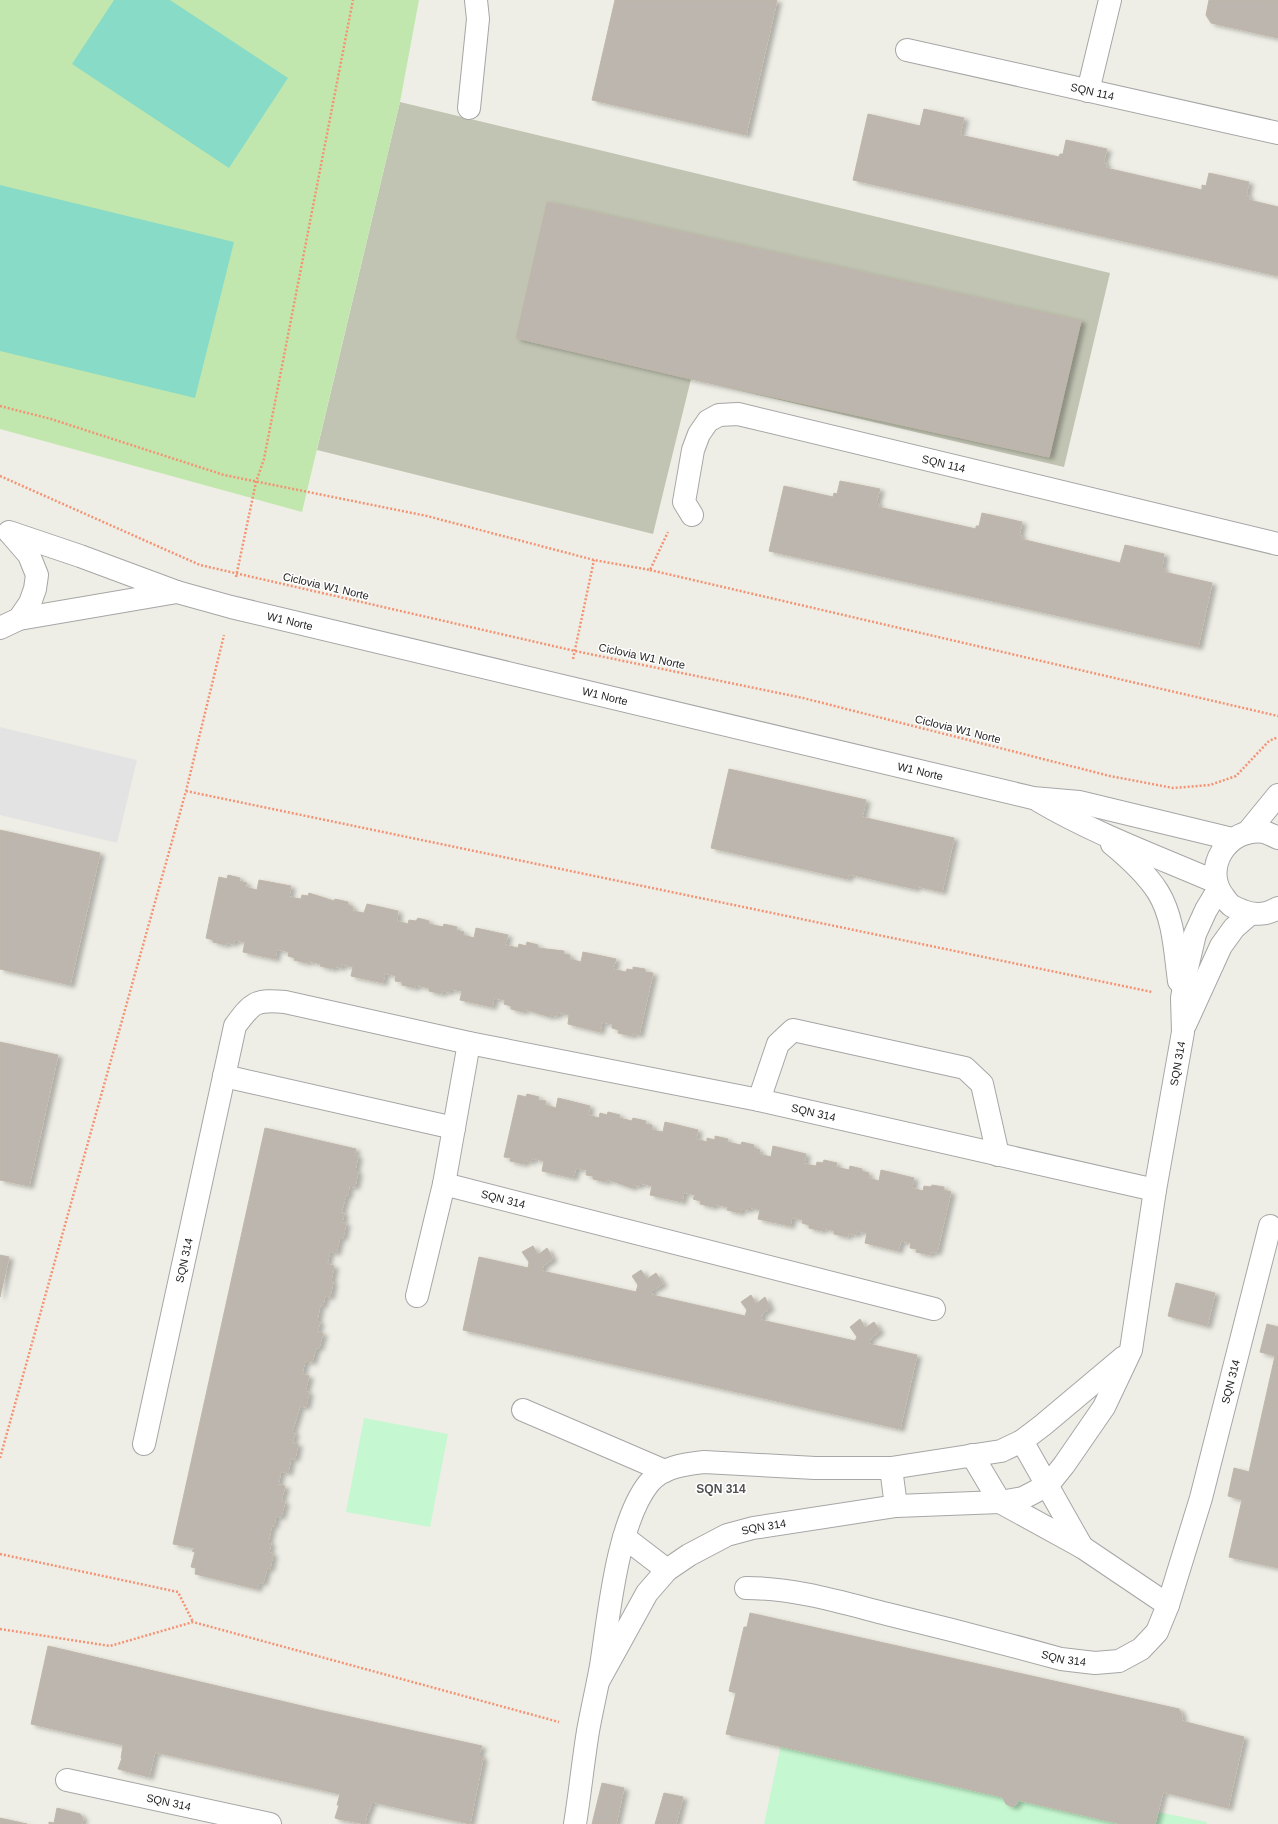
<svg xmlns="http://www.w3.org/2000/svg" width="1278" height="1824" viewBox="0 0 1278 1824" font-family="Helvetica,sans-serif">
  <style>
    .construction { fill: #c1c4b2 }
    .grass { fill: #c2e7ae }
    .park { fill: #c5f7d0 }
    .pitch { fill: #88dbc6 }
    .parking { fill: #e3e3e3 }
    .building { fill: #bcb6af; stroke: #c0b7a9; filter: url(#shadow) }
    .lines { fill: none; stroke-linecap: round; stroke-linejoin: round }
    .minor-casing { stroke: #a6a6a6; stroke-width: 24 }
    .path { stroke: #f39373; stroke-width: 2.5; stroke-dasharray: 2 2; stroke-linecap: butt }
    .minor { stroke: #fff; stroke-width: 22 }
    .labels { text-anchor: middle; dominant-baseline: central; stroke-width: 3; stroke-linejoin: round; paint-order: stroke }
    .street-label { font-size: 11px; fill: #1f1f1f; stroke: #fff }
    .neighbourhood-label { font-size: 12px; font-weight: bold; fill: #525252; stroke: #fff }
  </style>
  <defs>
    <filter id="shadow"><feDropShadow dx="4.5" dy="2.5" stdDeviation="2" flood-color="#0004"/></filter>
  </defs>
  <rect width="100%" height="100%" fill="#efeee6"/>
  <!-- construction -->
  <path class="construction" d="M400,102L1110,273L1064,467L691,379L653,534L317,450Z"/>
  <!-- grass -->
  <path class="grass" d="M0,0H419L400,102L302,512L0,429Z"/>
  <!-- park -->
  <path class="park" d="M364,1418L448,1434L430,1527L346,1512Z
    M783,1735L1207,1822V1824H764Z"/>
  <!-- pitch -->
  <path class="pitch" d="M114,0H170L288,78L229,168L72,64Z
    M0,185L234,242L195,398L0,351Z"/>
  <!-- parking -->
  <path class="parking" d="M0,727L137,760L117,843L0,815Z"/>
  <!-- building -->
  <path class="building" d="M615,0H777L746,135L592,100Z
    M1209,0H1278V38L1211,23L1206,15Z
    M924,109L964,118L960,135L1059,157L1060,154H1063L1066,140L1107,149L1103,163H1106V168L1202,190V185L1206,186L1209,173L1249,182L1246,196H1249V200L1278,207V276L853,180L868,114L920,126Z
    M547,202L1081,321L1049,457L691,379L516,338Z
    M840,481L880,489L876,503L879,504L878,507L976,529V526H979L982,513L1022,522L1019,536H1022L1021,539L1120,563L1125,545L1164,554L1162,568L1165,569L1164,572L1212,583L1198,647L769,551L784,486L833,497L834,493L837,494Z
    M729,769L866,800L848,879L711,848Z
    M862,817L954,838L942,892L916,886L915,889L849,874Z
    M0,830L100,853L70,985L0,969Z
    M228,875L240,878L239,881L247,883L245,887L257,890L259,880L291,886L289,897L301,899L302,895L308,896L309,893L334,901L335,899L348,902V905L353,907L352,911L364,913L367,904L398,911L397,921L408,924L409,920L416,921L418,918L429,921V924L443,927L444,924L457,927L456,930L464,932L463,935L474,938L476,928L508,935L505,945L518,948L519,944L526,946L527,942L538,945V948L564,951V954L570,955V959L581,962L583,952L616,959L613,969L626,972L627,969L633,970V967L645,969V972L653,973L639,1035L632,1033V1036L618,1033L619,1030L612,1028V1024L602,1022L600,1032L568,1024L569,1015L558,1012L557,1016L550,1015V1017L524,1009L523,1012L511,1009V1006L504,1004L505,1000L494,998L492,1007L460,1000L462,991L450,989L449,992L442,991V994L429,991V988L416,985L415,988L402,985V982L395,981L396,976L385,973L383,983L351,976L353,967L342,964L341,968L334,966L333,969L320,966L321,964L308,961L307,963L294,960L295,958L288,956L289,952L277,949L275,959L243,952L245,942L235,940L233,944L226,942V945L213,942V940L206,938L219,877L227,879Z
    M0,1042L58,1055L29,1186L0,1180Z
    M527,1094L539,1097L538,1100L546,1101L545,1105L556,1108L558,1098L590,1106L588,1115L599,1118L600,1113L607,1115L608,1112L620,1115L619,1118L632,1121L633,1118L646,1121L645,1124L652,1125V1130L663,1132L665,1122L698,1130L696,1139L707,1142V1138L715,1140V1136L728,1139L727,1142L741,1145L742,1142L754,1145V1148L760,1150L759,1154L771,1157L773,1146L806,1154L804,1164L816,1166L817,1162L823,1163L824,1160L837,1163L836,1167L849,1170L850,1166L862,1169V1171L869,1173L868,1178L879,1181L881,1170L914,1178L912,1188L923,1191L924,1186L931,1187L932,1185L944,1187V1190L951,1192L937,1252H930V1255L916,1252L917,1249L910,1248L911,1243L901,1241L898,1251L865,1243L867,1233L857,1231L856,1235L848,1233V1237L834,1234V1231L823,1228L822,1231L809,1228V1225L802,1223L803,1220L792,1217L790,1226L758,1219L760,1210L749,1207L748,1210L741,1209L740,1213L727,1210L728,1207L714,1204L713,1207L700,1204L701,1201L693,1199L695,1195L684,1192L682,1202L650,1195L652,1186L640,1183L639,1186L633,1185L632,1188L606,1179V1182L593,1179V1176L586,1175L587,1170L576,1168L573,1178L542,1171L544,1161L532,1158L531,1162L525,1160L524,1164L510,1161L511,1158L504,1157L518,1095L526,1097Z
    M265,1128L356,1149L354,1155L358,1156L355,1171L358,1172L355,1187L349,1186L348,1195H346L341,1213H344L342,1223H346L343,1238L340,1237L336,1253L330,1251L327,1264L334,1266L331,1281L333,1282L330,1297L325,1296L323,1305H320L317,1321L320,1322L317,1332L323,1333L319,1348H316L312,1362L305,1361L302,1374L309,1376L305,1392H309L306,1407L300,1406L292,1432L295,1433L292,1443L298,1444L295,1459L291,1458L288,1473L281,1471L278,1485L285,1486L281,1501L285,1502L281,1517L276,1516L274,1526L272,1525L268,1542L271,1543L269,1552L273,1554L270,1569L267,1568L263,1583L259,1582L257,1589L195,1574L196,1568L191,1567L195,1552L192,1551L194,1548L173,1544Z
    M533,1246L538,1255L547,1248L553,1259L543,1266L542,1271L636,1292L638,1285L632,1276L641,1270L647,1279L656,1273L663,1284L651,1291L652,1295L745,1316L747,1310L741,1302L751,1295L756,1304L765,1297L770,1308L762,1314L761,1320L855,1341L857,1337L850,1327L860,1319L865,1328L874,1322L880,1331L870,1339L869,1344L917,1355L900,1429L463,1330L479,1257L528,1268L529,1262L522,1252Z
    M0,1255L9,1257L0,1297Z
    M1176,1283L1215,1293L1207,1326L1168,1316Z
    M1267,1324L1278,1327V1568L1229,1557L1242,1500L1228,1496L1234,1468L1249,1472L1275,1356L1260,1352Z
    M750,1613L1179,1709L1182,1715V1721L1244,1737L1228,1808L1163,1792L1155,1824H1121L1018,1800L1017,1804L1012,1807L1006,1804L1002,1797L726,1734L736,1693L729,1691L744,1627H747Z
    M48,1646L319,1710L482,1746L479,1754L483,1758L470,1824L372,1802L368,1813H367L365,1824L338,1819L335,1818L339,1805H337L340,1794L155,1752L149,1777L118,1769L122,1758H121L123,1745L31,1724Z
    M602,1783L624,1788L616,1824H592Z
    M664,1793L683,1797L676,1824H655Z
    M57,1808L80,1814L83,1819L82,1824H49V1822L54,1823Z
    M0,1818L27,1824H0Z"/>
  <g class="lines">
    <!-- minor casing -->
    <g class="minor-casing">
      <g id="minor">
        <path id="s1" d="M907,50L1278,133"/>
        <path d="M1088,91L1110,0"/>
        <path d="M469,108L478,19L476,0"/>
        <path id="s2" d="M692,515L684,502L693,450L699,434L708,421L719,415L738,414L1278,544"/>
        <path id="s3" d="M9,532L80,556L177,592L231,607L1033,798L1079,802L1232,839"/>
        <path d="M19,619L177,592"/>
        <path d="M0,628L19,619L30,603L35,589L37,575L29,555L10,533"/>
        <path d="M1039,801C1095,834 1156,856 1216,882"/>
        <path d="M1247,833L1278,795"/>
        <path d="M1278,838C1274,836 1268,833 1264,832C1228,826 1201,869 1224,897C1226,900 1229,904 1232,906C1235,908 1240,910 1243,911C1255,916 1268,914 1278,908"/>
        <path d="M1112,844C1129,858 1146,873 1158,892C1174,918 1175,952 1179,981"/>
        <path d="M1185,1025L1221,946L1234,928L1250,914"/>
        <path d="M224,1076L454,1128"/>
        <path d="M759,1100L778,1044L793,1030L965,1068L982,1084L998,1155"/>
        <path id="s4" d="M444,1184L934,1309"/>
        <path d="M417,1296L444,1184L469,1043"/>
        <path d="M523,1410L665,1471"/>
        <path d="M1022,1441L1082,1547"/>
        <path id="s5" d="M144,1444L235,1026C252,1003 255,999 285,1002L469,1043L759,1100L1155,1190"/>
        <path d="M891,1468L896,1506"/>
        <path d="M624,1537L667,1570"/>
        <path id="s6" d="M746,1588C794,1588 840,1602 887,1614C945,1628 1003,1643 1061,1659L1095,1663L1119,1661L1141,1649L1157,1632L1168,1605L1082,1547L1000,1502L972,1455"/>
        <path id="s7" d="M1168,1605L1201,1498L1270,1226"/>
        <path id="s8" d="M599,1680L647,1593L667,1570L689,1555L727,1535L753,1528L896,1506L1000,1502L1023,1498L1048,1485L1064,1465L1104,1407L1131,1350L1155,1190L1183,1032L1182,998L1187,968L1195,934L1206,910L1218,890"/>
        <path id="s9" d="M67,1780L270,1824"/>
        <path d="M575,1824C580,1793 583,1762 588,1731C592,1709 597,1688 601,1666C609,1615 617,1523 649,1483C662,1467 685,1464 704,1462L815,1468H891L1001,1451L1022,1441L1043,1425L1124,1357"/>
      </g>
    </g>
    <!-- path -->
    <path class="path" d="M0,406L51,419L224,475L427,516L594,560L650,570L668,532
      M0,476L200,565L575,651L803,698L1110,776L1173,788L1210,785L1236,776L1269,741L1278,737
      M650,570L1278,716
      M236,577L256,482L264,459L353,0
      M573,659L594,560
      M186,791L1152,992
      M0,1458L186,791L224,635
      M0,1554L178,1592L193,1622
      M0,1629L110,1646L193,1622L559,1722"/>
    <!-- minor -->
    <use href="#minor" class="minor"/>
  </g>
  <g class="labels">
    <!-- street labels -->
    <g class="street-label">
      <text stroke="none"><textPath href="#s1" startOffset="190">SQN 114</textPath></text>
      <text stroke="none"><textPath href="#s2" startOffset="344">SQN 114</textPath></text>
      <text transform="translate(326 586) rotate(13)">Ciclovia W1 Norte</text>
      <text stroke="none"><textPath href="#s3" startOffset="295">W1 Norte</textPath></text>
      <text transform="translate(642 656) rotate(12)">Ciclovia W1 Norte</text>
      <text stroke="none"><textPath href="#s3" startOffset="619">W1 Norte</textPath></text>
      <text transform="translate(958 729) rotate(14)">Ciclovia W1 Norte</text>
      <text stroke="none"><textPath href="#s3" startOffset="943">W1 Norte</textPath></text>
      <text stroke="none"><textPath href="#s8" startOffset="976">SQN 314</textPath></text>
      <text stroke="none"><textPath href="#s5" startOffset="1028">SQN 314</textPath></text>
      <text stroke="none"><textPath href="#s4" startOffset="61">SQN 314</textPath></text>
      <text stroke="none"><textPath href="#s5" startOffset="188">SQN 314</textPath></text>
      <text stroke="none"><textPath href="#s7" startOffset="232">SQN 314</textPath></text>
      <text stroke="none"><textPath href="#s8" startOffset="237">SQN 314</textPath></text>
      <text stroke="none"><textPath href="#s6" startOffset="326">SQN 314</textPath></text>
      <text stroke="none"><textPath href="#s9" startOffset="104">SQN 314</textPath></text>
    </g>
    <!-- neighbourhood labels -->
    <g class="neighbourhood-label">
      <text x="721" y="1489">SQN 314</text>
    </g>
  </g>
</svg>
